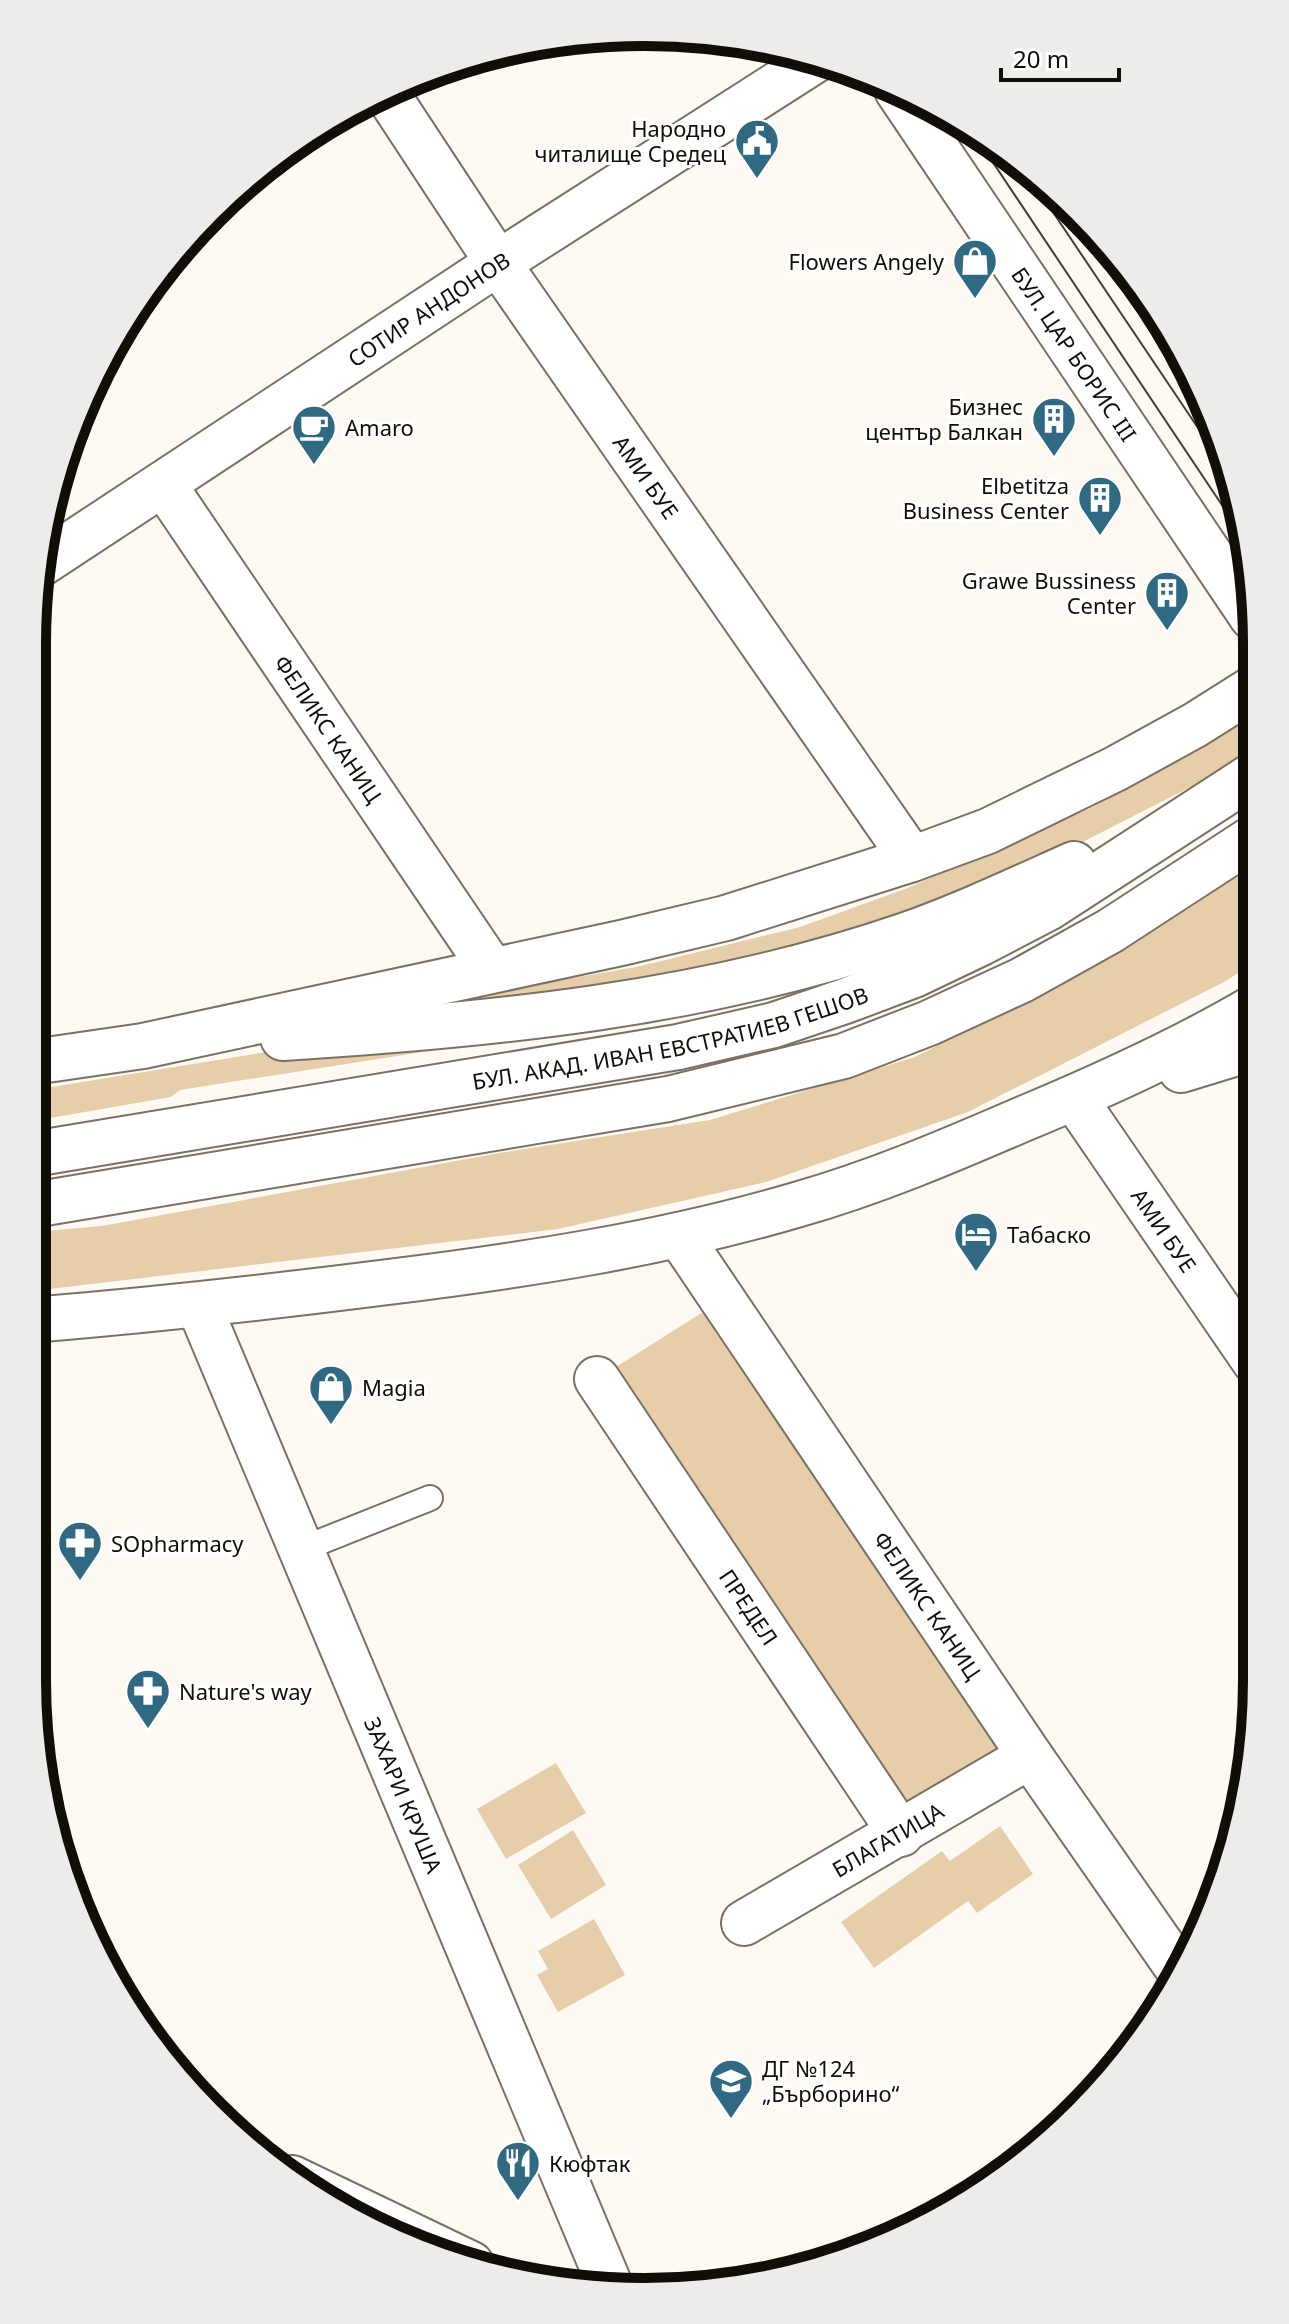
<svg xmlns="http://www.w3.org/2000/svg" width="1289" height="2324" viewBox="0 0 1289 2324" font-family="'Noto Sans',sans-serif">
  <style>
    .green { fill: #e6ceaa }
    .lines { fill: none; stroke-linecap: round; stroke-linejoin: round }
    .service-casing { stroke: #7b7162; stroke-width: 28 }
    .minor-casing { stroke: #7b7162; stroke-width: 48 }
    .primary-casing { stroke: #7b7162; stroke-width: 48 }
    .service { stroke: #fff; stroke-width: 24 }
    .minor { stroke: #fff; stroke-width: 44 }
    .primary { stroke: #fff; stroke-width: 44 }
    .tram { stroke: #423f38; stroke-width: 2 }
    .labels { text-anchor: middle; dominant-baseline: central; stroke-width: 6; stroke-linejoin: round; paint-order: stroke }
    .poi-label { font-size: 22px; fill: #110e08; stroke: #fff; text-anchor: start }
    .street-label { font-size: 22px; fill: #110e08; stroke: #fff }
    .rim { fill: none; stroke: #110e08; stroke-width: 10 }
  </style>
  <rect width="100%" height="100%" fill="#fefaf3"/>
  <!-- green -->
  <path class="green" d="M1252,717V749L1208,778L1016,876L905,919L718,966L618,984L450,1006V1002L460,998L641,966L800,927L905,889L1091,808L1170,766Z
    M1253,860V963L1226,981L968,1112L766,1182L558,1229L32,1291L33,1232L102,1226L505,1152L710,1120L915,1057L1136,942Z
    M535,1027L543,1033L180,1090L171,1097L33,1121V1090L267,1052Z
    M722,1300L1030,1756L901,1834L597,1379Z
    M556,1763L586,1813L506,1859L477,1809Z
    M1000,1826L1033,1874L977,1913L968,1901L874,1968L841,1922L942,1851L950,1861Z
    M573,1830L606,1885L551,1919L518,1865Z
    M594,1919L625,1975L558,2012L537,1975L548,1969L538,1951Z"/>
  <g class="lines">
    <!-- service casing -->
    <g class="service-casing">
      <path id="service" d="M302,1549L430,1498"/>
    </g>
    <!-- minor casing -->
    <g class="minor-casing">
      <g id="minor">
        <path id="s1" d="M897,90L1252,617"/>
        <path id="s2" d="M385,91L498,263L912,859"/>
        <path id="s3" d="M164,485L492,970"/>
        <path id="s4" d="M41,564L498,263L817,59"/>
        <path id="s5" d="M1074,1098L1255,1362"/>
        <path id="s6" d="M679,1235L1030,1756L1181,1973"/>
        <path id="s7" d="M199,1306L609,2283"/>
        <path id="s8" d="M597,1379L901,1834"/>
        <path id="s9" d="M744,1923L1030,1756"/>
        <path d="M292,2178L471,2264"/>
      </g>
    </g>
    <!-- primary casing -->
    <g class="primary-casing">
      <g id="primary">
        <path d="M283,1038C494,1025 705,1004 906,935C963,915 1018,889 1074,864"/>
        <path d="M33,1062L143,1046L621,943L726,918L912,859L988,831L1115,769L1195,725L1252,689"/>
        <path d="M1181,1070L1253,1048"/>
        <path id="s10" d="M33,1154L678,1047L774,1025L845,1001L914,975L981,943L1048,908L1253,775"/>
        <path d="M33,1205L668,1099L844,1056L929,1023L1022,980L1110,931L1253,838"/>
        <path d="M32,1320C152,1310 270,1297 388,1282C525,1265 663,1244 796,1205C874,1183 949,1151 1023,1119C1102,1086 1180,1051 1253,1008"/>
      </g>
    </g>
    <!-- service -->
    <use href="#service" class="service"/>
    <!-- minor -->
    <use href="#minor" class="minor"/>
    <!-- primary -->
    <use href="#primary" class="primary"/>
    <!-- tram -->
    <path class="tram" d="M970,128L1246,541
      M1026,172L1231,477"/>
  </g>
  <!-- icons -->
  <defs>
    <g id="civic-pin" transform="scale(2.3)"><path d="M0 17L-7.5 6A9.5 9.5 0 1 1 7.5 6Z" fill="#2f6982" stroke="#fff"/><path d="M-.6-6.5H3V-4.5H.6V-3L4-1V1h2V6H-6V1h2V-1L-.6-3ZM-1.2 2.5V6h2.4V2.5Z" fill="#fff"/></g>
    <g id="shop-pin" transform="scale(2.3)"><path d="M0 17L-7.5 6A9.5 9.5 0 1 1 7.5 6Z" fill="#2f6982" stroke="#fff"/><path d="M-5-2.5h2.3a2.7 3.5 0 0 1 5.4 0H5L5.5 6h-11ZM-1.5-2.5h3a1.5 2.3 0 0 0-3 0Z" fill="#fff"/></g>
    <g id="building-pin" transform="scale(2.3)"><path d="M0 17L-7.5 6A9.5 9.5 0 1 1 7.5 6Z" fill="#2f6982" stroke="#fff"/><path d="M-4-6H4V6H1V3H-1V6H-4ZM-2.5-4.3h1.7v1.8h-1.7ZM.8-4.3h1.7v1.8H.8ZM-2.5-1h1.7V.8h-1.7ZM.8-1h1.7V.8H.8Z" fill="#fff"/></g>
    <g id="cafe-pin" transform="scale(2.3)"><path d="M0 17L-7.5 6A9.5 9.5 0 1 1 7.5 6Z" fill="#2f6982" stroke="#fff"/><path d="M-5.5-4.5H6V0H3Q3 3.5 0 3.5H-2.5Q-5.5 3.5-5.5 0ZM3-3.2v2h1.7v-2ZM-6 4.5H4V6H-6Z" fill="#fff"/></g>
    <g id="hotel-pin" transform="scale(2.3)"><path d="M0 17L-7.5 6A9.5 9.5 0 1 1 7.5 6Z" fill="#2f6982" stroke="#fff"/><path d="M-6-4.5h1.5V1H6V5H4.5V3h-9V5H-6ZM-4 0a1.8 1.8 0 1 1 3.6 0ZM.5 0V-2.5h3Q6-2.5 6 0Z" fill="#fff"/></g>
    <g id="pharmacy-pin" transform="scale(2.3)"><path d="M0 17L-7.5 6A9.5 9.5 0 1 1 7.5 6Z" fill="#2f6982" stroke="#fff"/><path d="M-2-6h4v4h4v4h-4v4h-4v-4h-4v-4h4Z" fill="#fff"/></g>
    <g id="school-pin" transform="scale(2.3)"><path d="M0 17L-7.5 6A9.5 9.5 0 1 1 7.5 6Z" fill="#2f6982" stroke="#fff"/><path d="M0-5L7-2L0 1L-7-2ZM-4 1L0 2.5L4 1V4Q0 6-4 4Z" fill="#fff"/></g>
    <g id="restaurant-pin" transform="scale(2.3)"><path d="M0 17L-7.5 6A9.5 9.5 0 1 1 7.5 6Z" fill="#2f6982" stroke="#fff"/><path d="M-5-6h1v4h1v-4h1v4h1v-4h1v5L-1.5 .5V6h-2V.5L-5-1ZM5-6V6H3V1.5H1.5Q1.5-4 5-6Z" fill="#fff"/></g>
  </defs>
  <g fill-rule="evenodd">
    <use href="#civic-pin" x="757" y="141"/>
    <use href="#shop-pin" x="975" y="261"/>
    <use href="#building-pin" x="1054" y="419"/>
    <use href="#cafe-pin" x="314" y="427"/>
    <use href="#building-pin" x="1100" y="498"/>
    <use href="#building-pin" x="1167" y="593"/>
    <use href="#hotel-pin" x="976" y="1234"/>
    <use href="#shop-pin" x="331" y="1387"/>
    <use href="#pharmacy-pin" x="80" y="1543"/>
    <use href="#pharmacy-pin" x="148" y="1691"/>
    <use href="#school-pin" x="731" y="2081"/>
    <use href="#restaurant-pin" x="518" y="2163"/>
  </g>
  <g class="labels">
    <!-- poi labels -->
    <g class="poi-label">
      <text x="726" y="128" text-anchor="end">Народно<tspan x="726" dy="25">читалище Средец</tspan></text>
      <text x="944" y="261" text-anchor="end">Flowers Angely</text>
      <text x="1023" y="406" text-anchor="end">Бизнес<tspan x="1023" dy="25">център Балкан</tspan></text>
      <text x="345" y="427">Amaro</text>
      <text x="1069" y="485" text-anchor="end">Elbetitza<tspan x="1069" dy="25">Business Center</tspan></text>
      <text x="1136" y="580" text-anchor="end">Grawe Bussiness<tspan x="1136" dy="25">Center</tspan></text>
      <text x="1007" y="1234">Табаско</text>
      <text x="362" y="1387">Magia</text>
      <text x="111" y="1543">SOpharmacy</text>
      <text x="179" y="1691">Nature's way</text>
      <text x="762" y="2068">ДГ №124<tspan x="762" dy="25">„Бърборино“</tspan></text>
      <text x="549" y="2163">Кюфтак</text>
    </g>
    <!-- street labels -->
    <g class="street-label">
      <text stroke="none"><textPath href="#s4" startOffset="464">СОТИР АНДОНОВ</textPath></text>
      <text stroke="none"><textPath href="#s1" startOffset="318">БУЛ. ЦАР БОРИС III</textPath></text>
      <text stroke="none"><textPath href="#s2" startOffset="466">АМИ БУЕ</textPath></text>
      <text stroke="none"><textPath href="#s3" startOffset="294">ФЕЛИКС КАНИЦ</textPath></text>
      <text stroke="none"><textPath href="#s10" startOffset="648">БУЛ. АКАД. ИВАН ЕВСТРАТИЕВ ГЕШОВ</textPath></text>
      <text stroke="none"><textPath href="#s5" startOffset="160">АМИ БУЕ</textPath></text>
      <text stroke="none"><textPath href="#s6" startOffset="446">ФЕЛИКС КАНИЦ</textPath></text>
      <text stroke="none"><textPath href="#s8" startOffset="274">ПРЕДЕЛ</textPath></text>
      <text stroke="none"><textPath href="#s7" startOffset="530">ЗАХАРИ КРУША</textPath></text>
      <text stroke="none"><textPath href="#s9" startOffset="166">БЛАГАТИЦА</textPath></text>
    </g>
  </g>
  <!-- crop -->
  <path d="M0 0H1289V2324H0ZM644 46H645A598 598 0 0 1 1243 644V1680A598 598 0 0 1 645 2278H644A598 598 0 0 1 46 1680V644A598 598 0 0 1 644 46Z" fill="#ececeb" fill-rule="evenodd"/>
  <path class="rim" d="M644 46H645A598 598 0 0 1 1243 644V1680A598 598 0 0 1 645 2278H644A598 598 0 0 1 46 1680V644A598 598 0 0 1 644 46Z"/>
  <!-- scale -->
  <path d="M1001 68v12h118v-12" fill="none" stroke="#110e08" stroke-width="4"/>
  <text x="1013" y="68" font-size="24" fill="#110e08" stroke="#ffffff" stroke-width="6" paint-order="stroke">20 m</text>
</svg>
